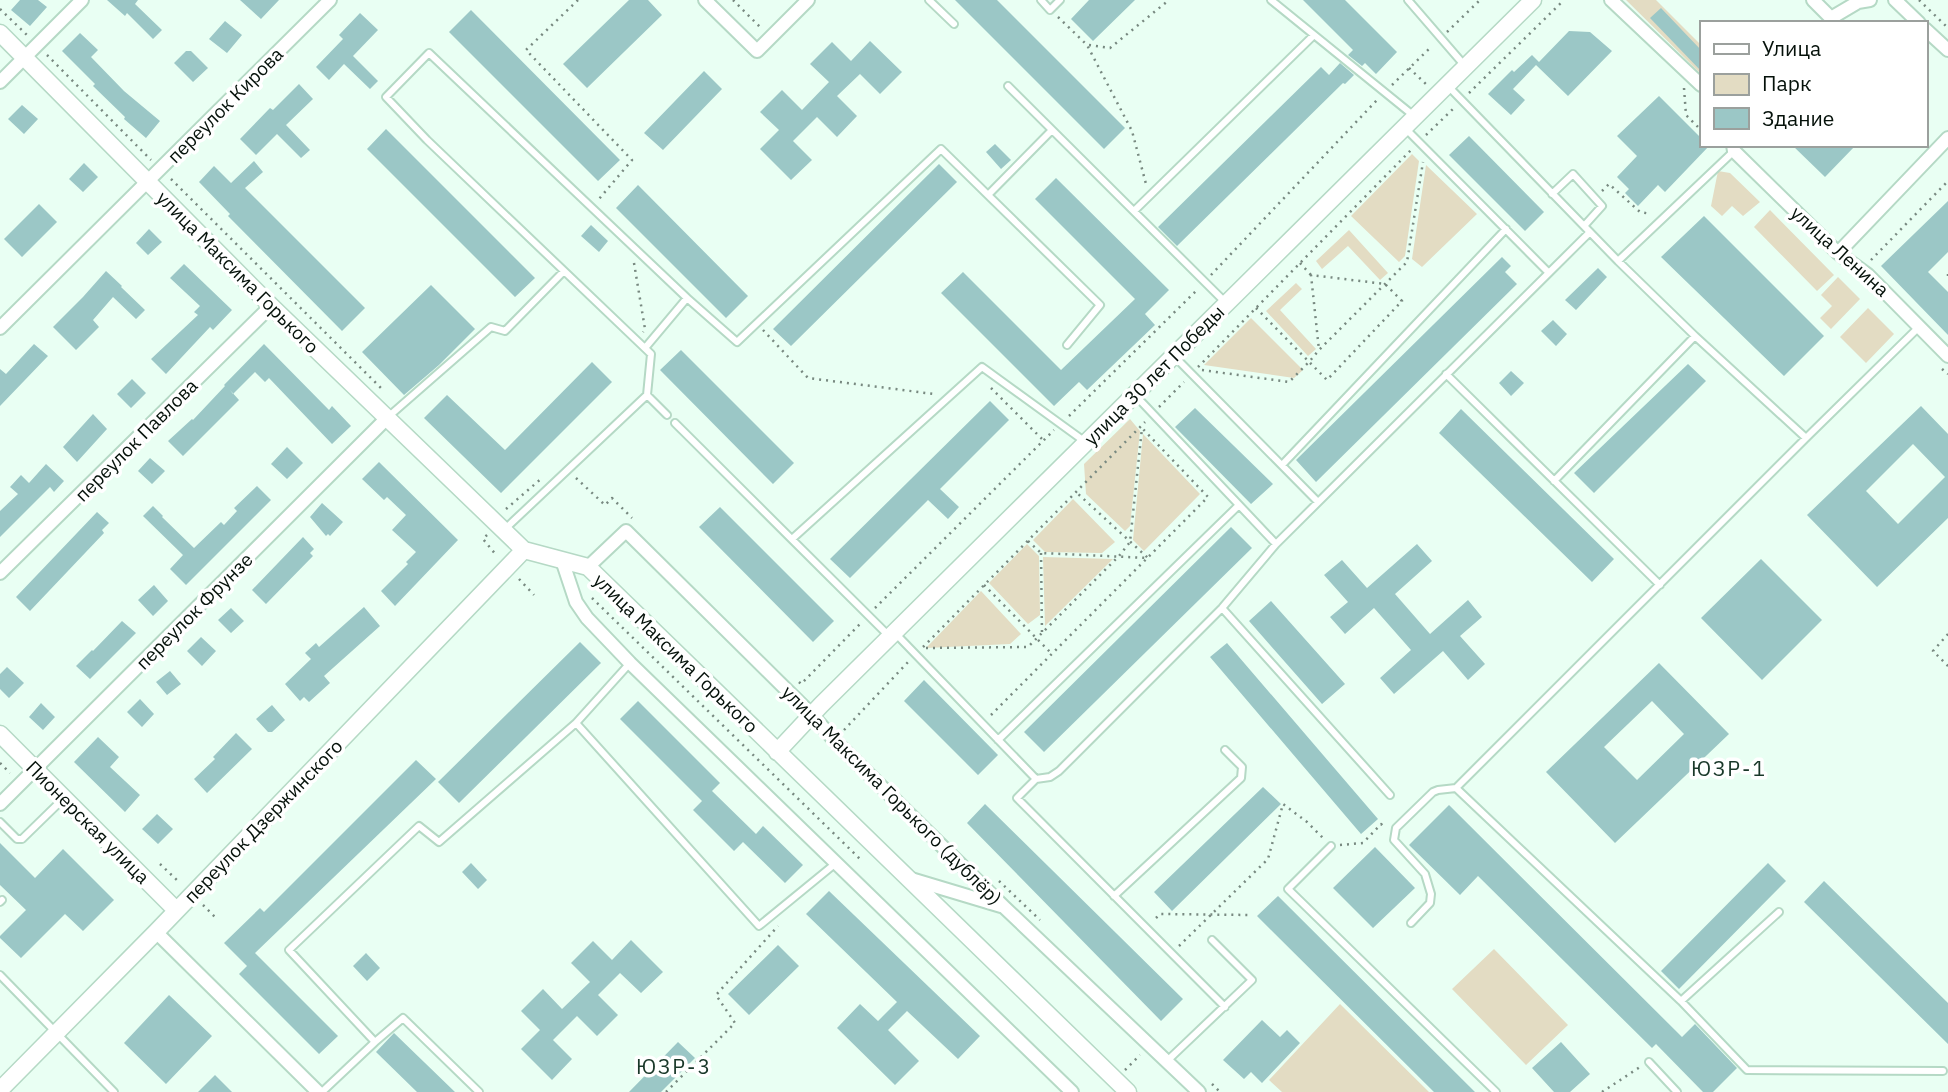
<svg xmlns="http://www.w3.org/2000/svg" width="1948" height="1092" viewBox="0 0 1948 1092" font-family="'IBM Plex Sans',sans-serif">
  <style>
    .green { fill: #e3dcc3 }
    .building { fill: #9bc7c6; fill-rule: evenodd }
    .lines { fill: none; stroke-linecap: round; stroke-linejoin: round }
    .service-casing { stroke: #b5d9c5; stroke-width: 10 }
    .minor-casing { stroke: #b5d9c5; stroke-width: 16 }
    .tertiary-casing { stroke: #b5d9c5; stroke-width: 19 }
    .path { stroke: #788980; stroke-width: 2.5; stroke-dasharray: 2 5; stroke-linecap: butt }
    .service { stroke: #fff; stroke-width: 6 }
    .minor { stroke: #fff; stroke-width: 12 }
    .tertiary { stroke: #fff; stroke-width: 16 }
    .labels { text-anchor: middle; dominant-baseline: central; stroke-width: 7; stroke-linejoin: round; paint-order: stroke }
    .street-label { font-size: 19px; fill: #05110a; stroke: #fff }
    .neighbourhood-label { font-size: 21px; letter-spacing: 2px; fill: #193829; stroke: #fff }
  </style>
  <rect width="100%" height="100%" fill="#e9fff3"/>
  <!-- green -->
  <path class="green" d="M1626,0H1656L1701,45V74Z
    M1412,154L1419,161L1405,256L1399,262L1351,216Z
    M1426,165L1477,214L1422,267L1412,259Z
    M1718,171L1730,173L1760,202L1743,216L1732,206L1722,216L1711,206Z
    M1770,210L1834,275L1817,291L1754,227Z
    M1349,230L1388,273L1380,280L1348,246L1322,269L1316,261Z
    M1838,277L1860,299L1831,329L1820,318L1832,306L1821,295Z
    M1296,283L1302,289L1280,310L1316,349L1308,356L1266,311Z
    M1868,308L1894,334L1866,363L1840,337Z
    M1251,318L1303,370L1294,378L1204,365Z
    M1130,419L1140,431L1130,526L1125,531L1086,494L1084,464Z
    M1143,434L1200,494L1144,551L1133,540Z
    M1073,499L1115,542L1102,553L1045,552L1033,540Z
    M1027,544L1039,556L1040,615L1028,624L989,583Z
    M1043,557L1113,559L1045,626Z
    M981,591L1021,634L1010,644L926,648Z
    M1494,949L1568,1025L1526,1065L1452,989Z
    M1340,1004L1429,1092H1282L1269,1080Z"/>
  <!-- building -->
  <path class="building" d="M20,0H38L47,7L30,26L11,10Z
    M107,0H138L135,4L162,30L153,39L127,13L125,16Z
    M240,0H279L261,19Z
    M629,0H648L662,15L587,88L563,64Z
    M955,0H997L1125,128L1104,149Z
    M1089,0H1135L1093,41L1071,19Z
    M1303,0H1345L1397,52L1376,74L1365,63L1362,66L1348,55L1353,50Z
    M1661,8L1701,50V71L1650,18Z
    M471,10L620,160L598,181L449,32Z
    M360,13L378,30L353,56L378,81L370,89L344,64L329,80L316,67L343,39L339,35Z
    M225,21L242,35L227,53L209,39Z
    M1569,31L1590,32L1612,51L1568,96L1536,65L1513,89L1525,100L1511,115L1488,94L1512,70L1514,72L1532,55L1539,62Z
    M80,33L98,50L91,57L124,91L160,121L146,138L124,119L125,117L93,86L95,84L62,51Z
    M870,41L902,72L880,94L860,74L837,96L857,116L837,137L817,117L793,141L812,160L791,180L760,149L779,130L760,112L782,90L802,110L829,82L810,64L832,42L851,61Z
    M186,51H191L208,68L193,82L174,63Z
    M1340,63L1354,75L1345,84L1343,83L1177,246L1158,227L1321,67L1329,75Z
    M704,71L722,89L663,150L644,133Z
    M299,84L313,99L286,125L310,150L301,158L277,134L256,155L240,139L270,108L273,110Z
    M1659,96L1701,138V145H1710L1665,192L1658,185L1638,206L1625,193L1629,189L1617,177L1637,156L1617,136Z
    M22,105L38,119L24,134L8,119Z
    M386,129L535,278L515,297L367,149Z
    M1469,136L1544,212L1525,231L1449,155Z
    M995,144L1011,160L1001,169L986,152Z
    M1792,145H1856L1825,177Z
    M254,161L263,172L245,188L365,308L342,331L228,216L230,214L199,182L214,166L231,183Z
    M84,163L98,177L83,192L69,179Z
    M939,164L957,182L791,346L773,329Z
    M1056,178L1169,290L1145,314L1155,325L1087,390L1079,382L1054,406L941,293L963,272L1061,370L1135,299L1035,199Z
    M638,185L748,296L726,318L616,208Z
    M1948,201V252L1928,272L1948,292V335L1881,266Z
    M39,204L57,222L22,257L4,239Z
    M1704,216L1824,336L1784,376L1661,257Z
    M591,225L608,241L599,252L581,236Z
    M149,229L162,242L148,255L136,243Z
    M1502,257L1511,266L1505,272L1517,284L1316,482L1296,460Z
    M184,264L232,310L213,330L210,327L166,374L151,359L198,315L194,312L200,306L170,278Z
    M1598,268L1607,277L1576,310L1565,300Z
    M106,271L122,286L121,287L145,310L136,319L113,297L93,320L99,327L76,350L53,327L83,297Z
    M431,285L475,329L439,365L404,395L362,352Z
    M1553,320L1567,334L1556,346L1541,331Z
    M34,344L48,356L0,406V369L6,374Z
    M264,344L329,410L332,406L351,426L332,444L269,378L265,382L255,372L233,394L230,390L239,400L183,456L168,441L192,419L193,420L225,386L224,385Z
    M681,350L794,463L773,484L660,370Z
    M592,362L612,382L501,493L424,418L447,395L505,450Z
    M1688,364L1706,381L1594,493L1574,473Z
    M1511,371L1524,383L1511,396L1499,383Z
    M132,379L146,393L131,408L117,394Z
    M990,401L1009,420L940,489L959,507L948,519L928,500L850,578L830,559Z
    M1921,406L1948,434V518L1877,587L1807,515ZM1913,444L1945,477L1898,524L1866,491Z
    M1195,408L1273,484L1251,504L1175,427Z
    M1461,409L1614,559L1592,582L1439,433Z
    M93,414L107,429L77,462L63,447Z
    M287,447L303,463L287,479L271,464Z
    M150,458L165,471L152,484L138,471Z
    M379,462L458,540L395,606L381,591L408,564L406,562L416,552L392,530L406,515L387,497L384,500L362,479Z
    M46,464L64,481L54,492L50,487L0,537V511L18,494L10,487L21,475L29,483Z
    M257,486L271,500L186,585L170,569L183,555L143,516L153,506L163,516L162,517L194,548L221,522L224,525L237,511L234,508Z
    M322,503L343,522L330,536L328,534L326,536L310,517Z
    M720,507L834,621L813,642L699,527Z
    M97,512L109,523L102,530L104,533L30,611L16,597Z
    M1231,527L1252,548L1044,752L1024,732Z
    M303,537L314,549L310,553L313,556L266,604L252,590Z
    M1417,544L1432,561L1395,594L1430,634L1468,600L1482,617L1460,636L1485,664L1468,680L1443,651L1394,694L1380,678L1411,650L1374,608L1345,634L1330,617L1348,602L1324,575L1342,560L1367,588Z
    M1761,559L1822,620L1762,680L1701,618Z
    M154,585L168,601L153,616L138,600Z
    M1271,601L1345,684L1322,704L1249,621Z
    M364,607L380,626L324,676L330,683L309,702L304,697L300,701L285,684L311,659L305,653L316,643L319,647Z
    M231,608L244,621L231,633L218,620Z
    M122,621L136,633L90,679L76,666L92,650L93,651Z
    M201,637L216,651L202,666L187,651Z
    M580,642L601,663L459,803L438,782Z
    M1227,643L1378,819L1361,834L1210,657Z
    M1659,663L1729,734L1615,843L1546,772ZM1652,701L1684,734L1637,780L1604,747Z
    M7,667L24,683L9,698L0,689V674Z
    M170,671L181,684L167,695L156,682Z
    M924,680L998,755L978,775L904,701Z
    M140,699L154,714L142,727L127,712Z
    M638,701L720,783L712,791L756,834L763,826L803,865L785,883L743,842L734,851L693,810L702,801L620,719Z
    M41,703L55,717L43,730L29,717Z
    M272,705L285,720L272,732H268L256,719Z
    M236,733L252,749L207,793L194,779L215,759L213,757Z
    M98,737L119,757L110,767L140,795L125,812L74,762Z
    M416,760L436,779L255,953L338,1036L319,1054L239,974L247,966L224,943L260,908L264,912Z
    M1263,787L1281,804L1172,911L1154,892Z
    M985,804L1183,999L1161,1021L967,823Z
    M1449,805L1682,1037L1695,1024L1737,1068L1713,1092H1703L1656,1044L1652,1048L1478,876L1460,895L1409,845Z
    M157,814L173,829L158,844L142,829Z
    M0,843L35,878L63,849L114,900L83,931L65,914L21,958L0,938V936L26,910L0,885Z
    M1375,847L1415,888L1373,928L1333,888Z
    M471,863L487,880L478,889L462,872Z
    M1768,863L1786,881L1679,989L1661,971Z
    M1824,881L1948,1003V1044L1804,902Z
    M829,891L980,1036L958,1059L907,1011L888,1030L919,1061L895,1085L837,1028L860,1004L878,1021L897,1002L806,914Z
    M1278,896L1475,1092H1434L1257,916Z
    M631,940L663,972L641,993L620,973L598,995L618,1015L597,1036L577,1016L553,1040L572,1059L552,1080L521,1049L540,1030L521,1011L543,989L562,1009L590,982L571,963L593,941L612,960Z
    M778,945L799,966L749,1015L728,994Z
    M366,953L380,968L367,981L353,966Z
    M169,995L212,1036L166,1084L124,1043Z
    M1262,1020L1280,1037L1287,1030L1300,1043L1262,1083L1251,1072L1244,1079L1223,1060Z
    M394,1033L455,1092H417L376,1052Z
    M678,1042L695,1058L661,1092H629Z
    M1561,1042L1590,1074L1570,1092H1554L1532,1068Z
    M215,1075L232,1092H198Z"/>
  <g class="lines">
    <!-- service casing -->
    <g class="service-casing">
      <path id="service" d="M929,0L954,24
        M1041,0L1050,10L1060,0
        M1271,0L1414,116
        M1408,0L1465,66
        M1008,86L1225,302
        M1448,86L1618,261L1695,336L1806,438
        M1405,128L1548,272
        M1552,194L1573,174L1602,206L1584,226
        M988,195L1052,130
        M1134,211L1314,35
        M1618,261L1734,151
        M687,298L737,342L941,149L1100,305L1067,345
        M645,348L687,298L429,53L386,97L427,140L651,354L647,395
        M1174,356L1318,502
        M1446,374L1660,585
        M1136,396L1276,544
        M388,417L491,327L505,331L564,271
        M675,423L890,637
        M1282,465L1506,229
        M1554,481L1695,336
        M504,530L647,395L667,415
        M792,539L982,367L1084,441
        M1222,608L1390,795
        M896,634L1036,779L1017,798L1225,1007
        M630,663L576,723L759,926L836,863
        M998,740L1239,505
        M1036,779L1050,777L1059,771L1222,608L1276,544L1590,232
        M1456,788L1681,1001
        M0,822L17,839H22L62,800
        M1331,846L1288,889L1496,1092
        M1114,896L1241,778L1242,767L1225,750
        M0,902L2,900
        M1779,912L1681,1001L1747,1070L1943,1071
        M1411,923L1430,903L1431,894L1425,874L1394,840L1396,828L1433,792L1438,790L1456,788L1806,438L1920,326
        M0,975L114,1092
        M375,1042L403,1018L479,1092
        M1167,1061L1252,980L1212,940
        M1649,1062L1677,1092
        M322,1092L375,1042L289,950L419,826L439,842L576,723"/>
    </g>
    <!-- minor casing -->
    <g class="minor-casing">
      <path id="minor" d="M705,0L757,51L808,0
        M1611,0L1701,85
        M1813,0L1831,18L1858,2L1870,0
        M1895,0L1919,23
        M1925,29L1948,50
        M0,82L82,0
        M1733,145L1734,151L1838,253L1868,275L1948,356
        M1838,253L1948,138
        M0,328L330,0
        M562,560L576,602L587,618L630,663L1072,1092
        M588,567L626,531L813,716L835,741L1004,907L1199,1092
        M0,573L271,306
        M0,804L388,417
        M911,879L1001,906
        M156,932L318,1092"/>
    </g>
    <!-- tertiary casing -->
    <g class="tertiary-casing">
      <path id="tertiary" d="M0,33L271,306L524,550L588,567L1128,1092
        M0,734L176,910
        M777,752L821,705L1533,0
        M0,1090L156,932L524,550"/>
    </g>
    <!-- path -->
    <path class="path" d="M578,0L526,50L632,160L599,199
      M733,0L761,28
      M1919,0L1948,28
      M0,9L28,36
      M1058,17L1087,45L1132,131L1146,184
      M1447,32L1480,0
      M1089,45L1110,48L1169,0
      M47,55L151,160
      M1409,68L1427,85
      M1392,85L1432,46
      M1684,88L1686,115L1701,130
      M1469,93L1564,0
      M1426,135L1454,108
      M171,179L382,389
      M1602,191L1609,184L1640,212L1651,214
      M1871,260L1948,181
      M634,263L645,329L643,332
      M1300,263L1311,275
      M1948,274V276
      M1211,275L1377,100
      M1256,308L1327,380L1402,301L1385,284L1311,275L1319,350
      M763,330L808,378L934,394
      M1198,367L1412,149
      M1942,369L1948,374
      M1202,370L1289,382L1309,362L1319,350L1407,262L1423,162
      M991,388L1043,440
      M1159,407L1184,382
      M1069,416L1197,290
      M576,478L605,505L612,498L632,518
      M506,509L542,478
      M487,535L483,539L497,556
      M1028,541L1041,553L1148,558L1076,492
      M1041,553L1042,634
      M519,579L534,595
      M984,585L1052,654
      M592,598L860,859
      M875,608L1054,430
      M1948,634L1933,651L1948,666
      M923,647L1145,422
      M926,648L1028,647L1119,556L1130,542L1142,428
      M799,682L801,684L861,623
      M991,715L1208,497L1141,427
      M844,730L909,661
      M0,763L10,773
      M1340,845L1363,843L1381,824L1384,827
      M160,864L180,883
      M999,881L1040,920
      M203,905L215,917
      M1156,918L1160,914L1251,915
      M1179,946L1268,859L1283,804L1307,822L1323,838
      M1125,1070L1140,1055
      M1212,1084L1220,1092
      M666,1092L735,1023L716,995L778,926
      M1602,1092L1640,1067"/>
    <!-- service -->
    <use href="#service" class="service"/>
    <!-- minor -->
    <use href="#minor" class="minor"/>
    <!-- tertiary -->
    <use href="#tertiary" class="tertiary"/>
  </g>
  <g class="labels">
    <!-- street labels -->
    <g class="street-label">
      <text transform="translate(225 105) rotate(-45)">переулок Кирова</text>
      <text transform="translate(1840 251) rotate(42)">улица Ленина</text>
      <text transform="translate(238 272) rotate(45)">улица Максима Горького</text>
      <text transform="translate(1154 375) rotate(-45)">улица 30 лет Победы</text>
      <text transform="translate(136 440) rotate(-45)">переулок Павлова</text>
      <text transform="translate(194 611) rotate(-45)">переулок Фрунзе</text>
      <text transform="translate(676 653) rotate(44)">улица Максима Горького</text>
      <text transform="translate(892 795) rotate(45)">улица Максима Горького (дублёр)</text>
      <text transform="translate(263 821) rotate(-46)">переулок Дзержинского</text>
      <text transform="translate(88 822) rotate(45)">Пионерская улица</text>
    </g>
    <!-- neighbourhood labels -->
    <g class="neighbourhood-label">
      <text x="1729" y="768">ЮЗР-1</text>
      <text x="674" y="1066">ЮЗР-3</text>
    </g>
  </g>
  <!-- legend -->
  <rect x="1700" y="21" width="228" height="126" fill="#ffffff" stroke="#9ba09d" stroke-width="2"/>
  <rect x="1714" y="44" width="35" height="10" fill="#ffffff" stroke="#9ba09d" stroke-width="2"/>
  <text x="1762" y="56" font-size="21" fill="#05110a">Улица</text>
  <rect x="1714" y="74" width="35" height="21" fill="#e3dcc3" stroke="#9ba09d" stroke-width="2"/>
  <text x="1762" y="91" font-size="21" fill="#05110a">Парк</text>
  <rect x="1714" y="108" width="35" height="21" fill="#9bc7c6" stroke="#9ba09d" stroke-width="2"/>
  <text x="1762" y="126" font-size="21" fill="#05110a">Здание</text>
</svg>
